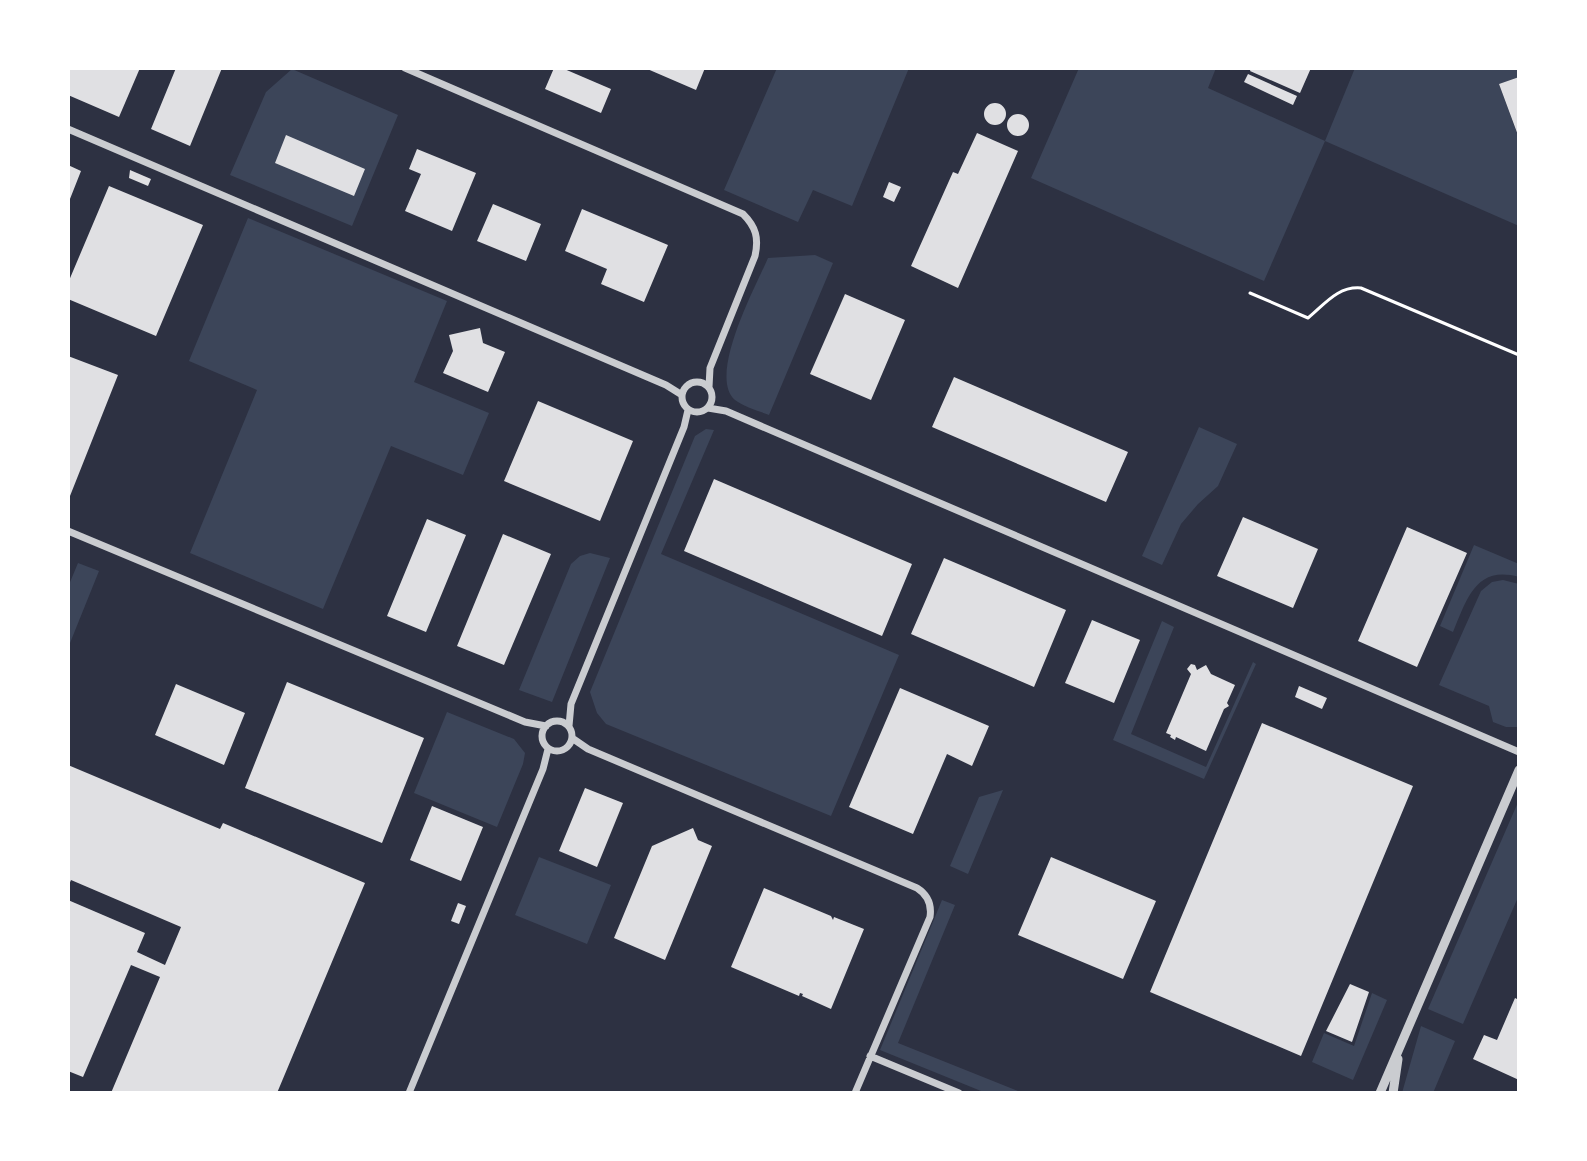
<svg xmlns="http://www.w3.org/2000/svg" width="1587" height="1161" viewBox="0 0 1587 1161" font-family="'Golos Text',sans-serif">
  <style>
    .green { fill: #3c4559 }
    .building { fill: #e0e0e3 }
    .lines { fill: none; stroke-linecap: round; stroke-linejoin: round }
    .path { stroke: #fff; stroke-width: 3 }
    .minor { stroke: #caccd0; stroke-width: 7 }
    .tertiary { stroke: #caccd0; stroke-width: 9 }
  </style>
  <rect width="100%" height="100%" fill="#2d3142"/>
  <!-- green -->
  <path class="green" d="M777,68H909L852,206L813,190L798,222L724,190Z
    M1079,68H1216L1208,88L1325,141L1355,68H1518L1519,77L1499,84L1519,139V226L1325,141L1264,281L1031,178Z
    M292,69L398,115L352,226L230,175L266,92Z
    M248,218L447,301L414,382L489,413L463,475L391,446L323,609L190,553L257,390L189,361Z
    M815,255L833,263L769,415C759,411 744,407 735,400C707,376 756,286 768,258Z
    M1199,427L1237,444L1218,486L1198,504L1181,524L1162,565L1142,556Z
    M706,429L714,430L661,554L899,655L831,816L606,724L597,713L590,692L695,436Z
    M1474,545L1519,564V577C1476,565 1467,599 1453,632L1440,626Z
    M590,553L610,558L552,702L519,690L571,564L580,556Z
    M78,563L99,571L68,648V587Z
    M1503,580L1519,584V727H1506L1493,722L1489,706L1439,685L1481,591L1492,582Z
    M1162,621L1174,627L1131,734L1206,767L1253,662L1256,664L1204,779L1113,740Z
    M447,712L514,739L525,753L523,764L497,827L414,793Z
    M1003,790L968,874L950,866L979,797Z
    M1519,800V895L1463,1024L1428,1009Z
    M539,857L611,885L587,944L515,915Z
    M942,900L955,905L898,1043L1023,1093H986L880,1050Z
    M1372,993L1387,1000L1353,1080L1312,1062L1324,1033L1354,1046Z
    M1421,1026L1455,1041L1433,1093H1402Z"/>
  <!-- building -->
  <path class="building" d="M68,68H140L119,117L68,95Z
    M176,68H222L190,146L151,129Z
    M554,68H562L611,89L601,113L545,89Z
    M645,68H705L696,90Z
    M1251,68H1311L1300,93L1250,71Z
    M1248,74L1297,96L1293,105L1244,82Z
    M1519,77V138L1499,84Z
    M984 114a11 11 0 1 1 22 0a11 11 0 1 1-22 0Z
    M1007 125a11 11 0 1 1 22 0a11 11 0 1 1-22 0Z
    M977,133L1018,151L958,288L911,266L953,172L958,174Z
    M286,135L365,169L354,196L275,163Z
    M417,149L476,173L452,231L405,211L421,174L409,169Z
    M68,165L81,171L68,204Z
    M130,170L151,179L148,186L129,178Z
    M889,182L901,187L894,202L883,197Z
    M109,186L203,225L156,336L68,299V283Z
    M493,204L541,224L526,261L477,241Z
    M582,209L668,245L644,302L601,284L607,269L565,251Z
    M845,294L905,320L871,400L810,374Z
    M480,328L483,343L505,352L488,392L443,373L453,351L449,335Z
    M68,356L118,375L68,501Z
    M954,377L1128,452L1106,502L932,427Z
    M538,401L633,441L600,521L504,481Z
    M714,479L912,564L882,636L684,551Z
    M1243,517L1318,549L1293,608L1217,576Z
    M427,519L466,535L426,632L387,616Z
    M1407,527L1467,553L1417,667L1358,641Z
    M503,534L551,554L504,665L457,646Z
    M944,558L1066,610L1034,687L911,634Z
    M1092,620L1140,640L1114,703L1065,683Z
    M1191,664L1195,665L1197,670L1206,665L1211,674L1235,685L1227,703L1229,706L1224,709L1206,751L1176,737L1175,740L1170,737L1171,735L1166,733L1191,674L1187,669Z
    M287,682L424,738L382,843L245,788Z
    M176,684L245,713L224,765L155,735Z
    M1299,686L1327,698L1322,709L1295,697Z
    M900,688L989,726L972,766L947,754L913,834L849,807Z
    M1262,723L1413,786L1301,1056L1150,992Z
    M68,765L220,829L223,823L365,883L277,1093H111L160,977L131,965L83,1077L68,1071V900L145,933L137,952L165,965L181,927L71,880L68,887Z
    M585,788L623,803L597,867L559,851Z
    M432,806L483,827L461,881L410,860Z
    M693,828L698,840L712,846L665,960L614,938L652,846Z
    M1051,857L1156,901L1123,979L1018,935Z
    M764,888L831,916L833,920L834,917L864,929L831,1009L802,996L803,994L800,993L799,996L731,967Z
    M458,903L466,906L459,924L451,921Z
    M1350,984L1369,992L1352,1042L1326,1031Z
    M1515,998L1519,1000V1080L1473,1059L1484,1035L1497,1040Z"/>
  <g class="lines">
    <!-- path -->
    <path class="path" d="M1250,293L1308,318C1325,304 1338,286 1361,288L1519,355"/>
    <!-- minor -->
    <path class="minor" d="M405,68L743,214C756,227 759,238 755,256L710,368L709,387
      M68,129L666,385L682,395
      M682 397a15 15 0 1 1 30 0a15 15 0 1 1-30 0Z
      M708,408L726,411L1519,752
      M68,531L525,722L546,726
      M542 736a15 15 0 1 1 30 0a15 15 0 1 1-30 0Z
      M569,726L571,704L684,427L688,410
      M572,738L588,749L917,888C928,895 932,904 930,917L855,1093
      M870,1056L959,1093
      M409,1093L543,769L548,749"/>
    <!-- tertiary -->
    <path class="tertiary" d="M1380,1093L1519,770
      M1393,1093L1398,1059"/>
  </g>
  <!-- border -->
  <rect width="1587" height="1161" fill="none" stroke="#ffffff" stroke-width="140"/>
</svg>
